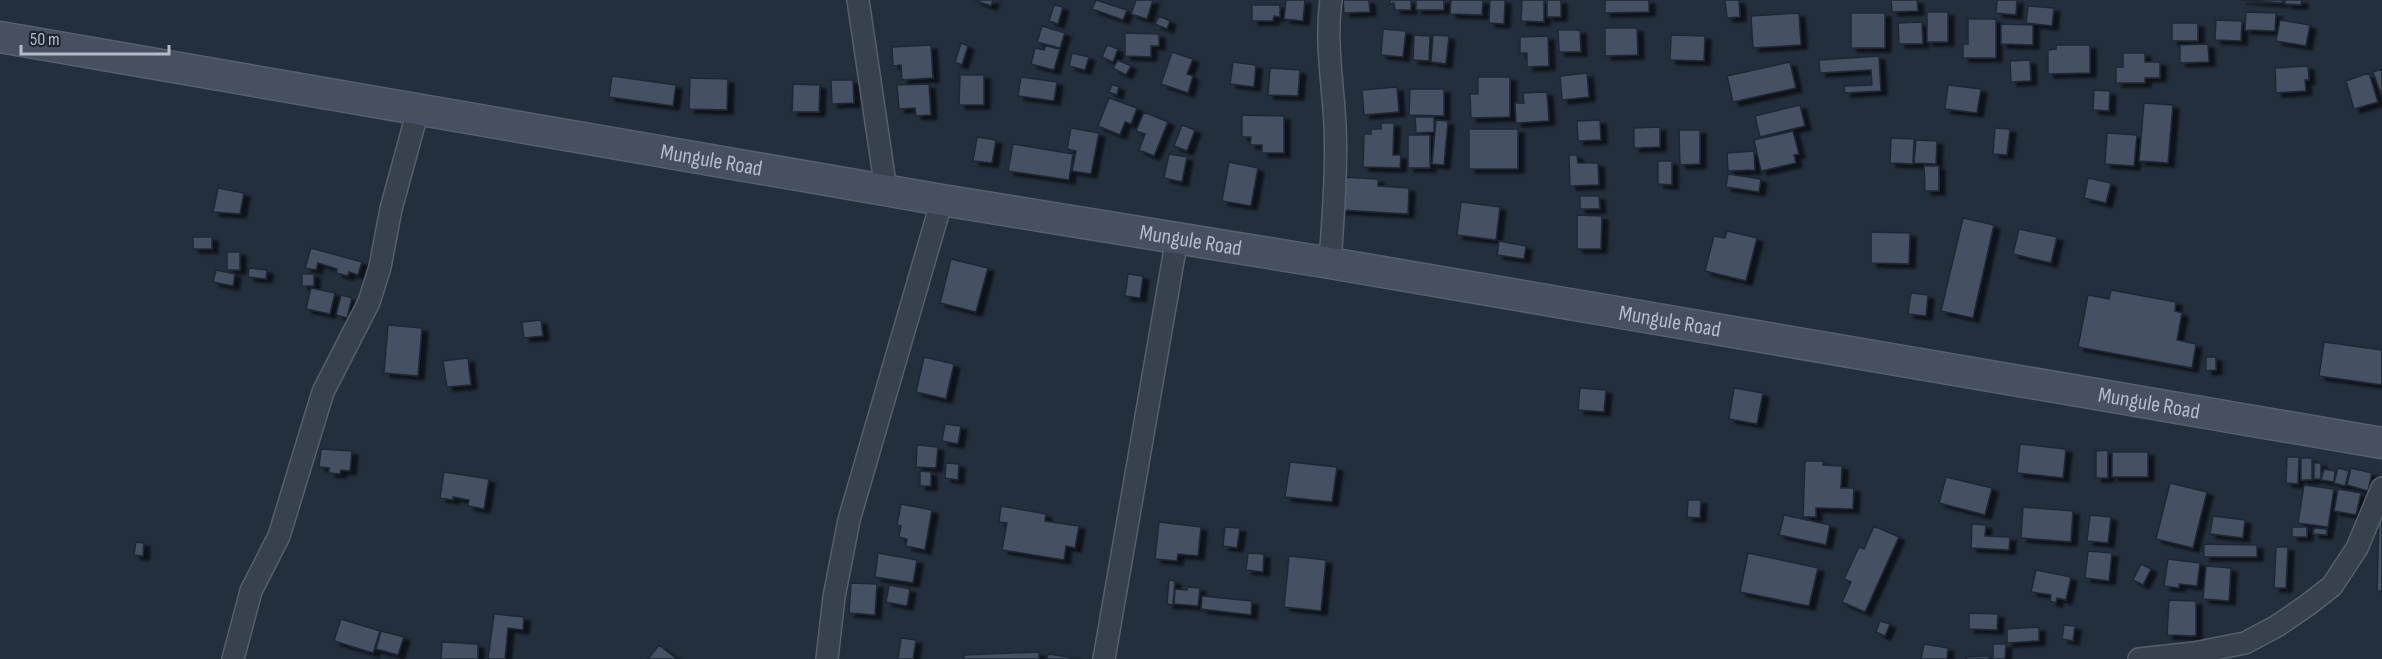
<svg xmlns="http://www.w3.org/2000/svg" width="2382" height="659" viewBox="0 0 2382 659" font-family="'Sofia Sans Condensed',sans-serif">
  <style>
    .building { fill: #455162; stroke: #1f2835; stroke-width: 1.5; filter: url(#shadow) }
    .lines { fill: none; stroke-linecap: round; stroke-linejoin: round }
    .street-casing { stroke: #565f6c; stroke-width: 24 }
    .secondary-casing { stroke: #565f6c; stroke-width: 33 }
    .street { stroke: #38414e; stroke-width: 21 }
    .secondary { stroke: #465061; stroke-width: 30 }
    .labels { text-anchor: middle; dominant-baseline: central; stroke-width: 5; stroke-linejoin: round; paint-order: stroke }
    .street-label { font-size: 22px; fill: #b4bcc9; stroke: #1d2633 }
  </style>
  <defs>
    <filter id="shadow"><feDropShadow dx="6" dy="4" stdDeviation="1.5" flood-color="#0009"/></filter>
  </defs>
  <rect width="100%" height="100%" fill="#242f3e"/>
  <!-- building -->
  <path class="building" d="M974,0H993L991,6Z
    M1096,0L1127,10L1123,20L1092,9Z
    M1136,0H1153L1147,19L1131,14Z
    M1286,0H1305L1303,21L1284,19Z
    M1343,0H1369L1370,12L1344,13Z
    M1390,0H1411V10H1395L1394,3L1390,4Z
    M1416,0H1444V10H1416Z
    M1451,0H1483L1482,15L1450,14Z
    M1490,0H1505L1504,24L1489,23Z
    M1516,0H1544V22L1521,21L1522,0Z
    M1547,0H1561V17H1547Z
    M1605,0H1649V12L1605,13Z
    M1725,0H1739L1740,17L1727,18Z
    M1891,0H1917L1918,11L1892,12Z
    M1997,0H2017L2016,15L1996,13Z
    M2240,0H2282V3Z
    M2285,0H2302L2301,5L2285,4Z
    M1054,5L1063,7L1058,24L1049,21Z
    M1252,5H1280V17L1274,16L1273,21H1252Z
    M2028,6L2054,8L2052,26L2026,23Z
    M1927,12H1948V42H1927Z
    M2246,12L2276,13L2275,31L2245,30Z
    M1799,13L1801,45L1753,48L1751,16Z
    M1851,13H1885V48H1851Z
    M1159,16L1170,21L1167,29L1155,24Z
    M1968,19H1996V58H1963V44H1968Z
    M2216,20L2242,21L2241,41L2215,40Z
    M2280,20L2310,25L2306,46L2276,41Z
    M1922,22L1923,44H1899L1898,23Z
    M2172,23H2198V41H2172Z
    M2001,24L2033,25V45L2001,44Z
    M1042,26L1065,33L1060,48L1037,42Z
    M1605,28H1637L1638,55L1605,56Z
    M1383,29L1406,31L1403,57L1381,55Z
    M1558,30H1580L1581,52H1559Z
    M1125,33L1159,34V46H1151V57L1125,56Z
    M1414,35L1430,36L1429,61L1413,60Z
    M1433,35L1449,36L1446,64L1431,62Z
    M1671,35L1705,36L1704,61L1670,60Z
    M1548,36L1549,66L1527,67V53H1520V37Z
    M961,43L968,46L962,65L955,62Z
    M2208,44L2209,62L2180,63V45Z
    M931,45L933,78L902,80L901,65L893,66L892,47Z
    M1107,45L1118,49L1113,62L1102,57Z
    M2056,45H2090V73L2048,74V50L2056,49Z
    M1046,46L1060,49L1054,70L1031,64L1035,48L1044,50Z
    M1172,52L1193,59L1187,74L1193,76L1188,93L1161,84Z
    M1072,53L1089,57L1085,70L1069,66Z
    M2123,53H2145V62H2160V78H2145V83H2116V67H2123Z
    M1879,56L1881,91L1845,93L1844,86L1872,85L1871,70L1820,73L1819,60Z
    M1118,60L1131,66L1126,75L1113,68Z
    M2030,60L2031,81L2011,82L2010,61Z
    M1233,62L1256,65L1254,87L1230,84Z
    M1790,62L1796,88L1733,102L1727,76Z
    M2308,66L2309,80H2305L2306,91L2276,93L2275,68Z
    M1270,68L1300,70L1298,96L1268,95Z
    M2382,69V94H2381L2373,72Z
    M1587,73L1589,97L1562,100L1560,76Z
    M2369,73L2378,102L2354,109L2346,81Z
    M960,75H984V105H959Z
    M612,76L676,85L673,106L609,97Z
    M1021,77L1057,82L1054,101L1018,96Z
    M1478,77H1510V117L1471,118L1470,94H1478Z
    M690,78L728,79L727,110L689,109Z
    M831,80H853L854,103L832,104Z
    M793,84L820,85L819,112H792Z
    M929,84L931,115L916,116L915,108L899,109L897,85Z
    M1112,84L1119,87L1117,95L1109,92Z
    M1948,85L1981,89L1977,113L1945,109Z
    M1397,87L1399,112L1364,115L1362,90Z
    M1410,89H1444V116L1409,115Z
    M2094,90L2110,91L2109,111L2093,110Z
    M1547,92L1549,121L1516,123L1515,103H1524L1523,93Z
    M1109,98L1137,108L1131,124L1125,122L1120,135L1098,126Z
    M2144,103L2173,105L2168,163L2139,161Z
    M1800,105L1805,126L1760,137L1755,116Z
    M1144,112L1168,122L1154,156L1139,150L1145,134L1136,131Z
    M1242,115L1284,116V153H1262V145H1250L1251,137H1242Z
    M1415,117H1434V132L1416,133Z
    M1436,120L1448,121L1444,165L1432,164Z
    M1600,120L1601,140L1578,141L1577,121Z
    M1381,123H1394L1393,155H1401L1400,168L1363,167L1364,134H1371V129H1381Z
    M1182,125L1195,130L1187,151L1174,146Z
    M1660,127V147L1634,148V128Z
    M1071,128L1099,133L1091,174L1072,171L1076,151L1067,149Z
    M1995,128L2010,129L2007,155L1993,154Z
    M1469,129H1518V169H1469Z
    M1679,130H1700V164L1680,165Z
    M1793,131L1799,154L1794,155L1796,163L1761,171L1754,140Z
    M2107,133L2137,135L2134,166L2105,164Z
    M1408,135H1430V168H1408Z
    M977,137L996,140L992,163L973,161Z
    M1891,138L1914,139L1913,164L1890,163Z
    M1916,140L1937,141L1936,164L1914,163Z
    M1013,144L1073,154L1069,180L1008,171Z
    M1754,151L1755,170L1728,171L1727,153Z
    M1169,154L1187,157L1182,182L1164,178Z
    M1569,155H1577L1578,163H1598L1599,185L1570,186Z
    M1658,161H1672V185L1658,184Z
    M1229,162L1258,168L1251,206L1222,201Z
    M1924,166H1939V191H1925Z
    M1728,174L1761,179L1759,192L1726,187Z
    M1342,177L1378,179V186L1409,188L1408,214L1340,210Z
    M2088,178L2111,183L2106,203L2084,198Z
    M218,188L244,193L240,214L213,212Z
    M1580,196H1599L1600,209H1580Z
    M1461,202L1500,207L1496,240L1457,235Z
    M1577,215L1602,216L1601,249H1577Z
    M1963,218L1994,225L1973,318L1941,311Z
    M2019,229L2057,237L2051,263L2013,254Z
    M1727,231L1757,238L1746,281L1705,271L1714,236L1725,238Z
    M1871,232L1910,233L1909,264L1871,263Z
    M193,237H212V249H193Z
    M1499,241L1526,246L1524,259L1497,255Z
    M311,248L362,262L358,275L349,272L348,276L336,273L337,269L318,263L316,270L305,268Z
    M227,252H240V270H227Z
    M951,259L988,268L976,312L940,303Z
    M249,268L267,270L266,279L248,277Z
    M216,270L235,274L233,286L213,282Z
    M302,274H314V286H302Z
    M1128,274L1143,276L1140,298L1125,296Z
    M311,288L335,293L330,314L306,309Z
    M2111,290L2176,302L2175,311L2182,313L2177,340L2196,344L2192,368L2078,347L2088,295L2109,299Z
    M1911,293L1928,295L1926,316L1908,314Z
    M341,295L352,298L347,318L336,315Z
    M541,320L543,336L524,338L522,322Z
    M388,325L422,328L418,376L384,373Z
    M2324,342L2382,350V347V385L2319,376Z
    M924,357L954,364L946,399L916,392Z
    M2206,357H2216V370L2206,371Z
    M468,358L471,385L447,387L443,361Z
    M1580,388L1606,390L1604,412L1578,410Z
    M1734,388L1763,393L1757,424L1729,419Z
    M945,424L961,426L958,444L942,441Z
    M2020,444L2066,449L2063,478L2017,473Z
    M917,445L938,447L936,468L916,467Z
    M321,449L352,451L350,471L341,470L340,474L329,473V468L319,467Z
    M2108,450V478H2096V451Z
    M2112,452H2148V477H2112Z
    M2287,457H2299L2298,484L2286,483Z
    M2301,458H2312V480H2301Z
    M1805,461H1823V465L1842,466L1841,488H1854L1853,509L1816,508V517H1803Z
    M1290,462L1337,467L1332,502L1285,497Z
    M946,463L959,464L958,480L945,478Z
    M2314,463H2321V479H2314Z
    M2338,468L2349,471L2345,486L2334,483Z
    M2351,468L2372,473L2368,491L2347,485Z
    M2324,469L2335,471L2334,482L2321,480Z
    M920,471L931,472V486H920Z
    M444,472L489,479L484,509L468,506L469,500L453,497V500L440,498Z
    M1946,477L1992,488L1985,515L1939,503Z
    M2170,483L2207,492L2193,548L2156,539Z
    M2304,485L2334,489L2328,527L2298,523Z
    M2338,489L2361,493L2356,515L2334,511Z
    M1688,500H1701L1700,518L1687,517Z
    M901,504L932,510L925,550L906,546L907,539L899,537L901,526L897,525Z
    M1001,506L1046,514L1045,521L1079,526L1075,548L1066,546L1064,560L1002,550L1007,523L999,522Z
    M2023,507L2073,511L2071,542L2021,538Z
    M2379,514H2382V591H2377Z
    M1784,515L1830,525L1826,545L1779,535Z
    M2090,515L2111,517L2108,543L2087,541Z
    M2213,516L2245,520L2243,538L2210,534Z
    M1159,522L1201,527L1198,556L1178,554L1177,561L1155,559Z
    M1972,524L1986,525L1985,536L2010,537L2009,550L1971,548Z
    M1874,526L1899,537L1865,612L1842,602L1851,582L1844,579L1859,547L1864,549Z
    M1225,527L1240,528L1237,548L1223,546Z
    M2292,527H2307V537H2292Z
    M2314,528L2327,529V535L2313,534Z
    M136,542L144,543L143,556L134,555Z
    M2204,544L2257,545V557H2204Z
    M2276,547H2288L2286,588H2274Z
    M2088,551L2112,553L2109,581L2085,578Z
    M878,553L917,560L913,583L875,577Z
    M1248,553L1264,554L1263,572L1246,570Z
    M1748,553L1818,568L1809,606L1740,592Z
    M1289,556L1326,560L1321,611L1284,607Z
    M2168,559L2200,563L2197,586L2179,584V588L2164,586Z
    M2141,564L2151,569L2143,585L2133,580Z
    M2206,566L2231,568L2229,601L2203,599Z
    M2036,570L2071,577L2066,600L2057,598L2056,603L2050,601L2051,595L2031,592Z
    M1169,580L1175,581L1173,605L1167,604Z
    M851,583L877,584L875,615L849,613Z
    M889,585L910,589L907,606L886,602Z
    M1187,587L1200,588L1198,606L1174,604L1175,589L1187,590Z
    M1202,596L1252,601L1251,615L1201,609Z
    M2169,600L2196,601V636L2167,635Z
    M1969,613L1998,614L1997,630L1969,629Z
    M494,614L524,617L523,630L508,628L505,659H488Z
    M341,619L380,631L373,653L334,641Z
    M1880,621L1890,624L1885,636L1876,632Z
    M2064,625L2075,626L2073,641L2062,639Z
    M2039,627V641L2007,643V629Z
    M381,631L404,637L398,655L376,649Z
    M901,638L916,640L913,659H898Z
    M442,642L478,644V659H441Z
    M1924,644L1948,648L1947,659H1921Z
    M1993,644H2006L2005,659H1993Z
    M659,645L677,659H648Z
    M1039,652V659H964V655Z
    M1048,654L1083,659H1047Z
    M1989,656V659H1966V657Z"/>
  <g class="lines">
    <!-- street casing -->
    <g class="street-casing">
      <path id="street" d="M858,0L886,190
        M1330,263C1333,217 1337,171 1335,125C1333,83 1325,42 1331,0
        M233,659L251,591L279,536L323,392L369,302L380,267L391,209L418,110
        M827,659L834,597L849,520L942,200
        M1104,659L1177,238
        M2139,659L2194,653L2245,643L2277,626L2309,604L2332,586L2357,548L2382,488"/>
    </g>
    <!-- secondary casing -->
    <g class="secondary-casing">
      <g id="secondary">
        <path id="s1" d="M0,37L942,200L1330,263L2382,443"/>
      </g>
    </g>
    <!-- street -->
    <use href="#street" class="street"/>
    <!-- secondary -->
    <use href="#secondary" class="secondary"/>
  </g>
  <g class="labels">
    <!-- street labels -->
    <g class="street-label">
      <text stroke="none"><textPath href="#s1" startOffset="722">Mungule Road</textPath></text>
      <text stroke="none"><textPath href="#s1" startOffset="1208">Mungule Road</textPath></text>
      <text stroke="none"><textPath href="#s1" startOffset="1694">Mungule Road</textPath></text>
      <text stroke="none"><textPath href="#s1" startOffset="2180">Mungule Road</textPath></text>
    </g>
  </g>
  <!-- scale -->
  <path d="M21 45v9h148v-9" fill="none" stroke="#b4bcc9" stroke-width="3"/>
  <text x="30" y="45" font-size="18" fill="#b4bcc9" stroke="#1d2633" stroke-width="4.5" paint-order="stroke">50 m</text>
</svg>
